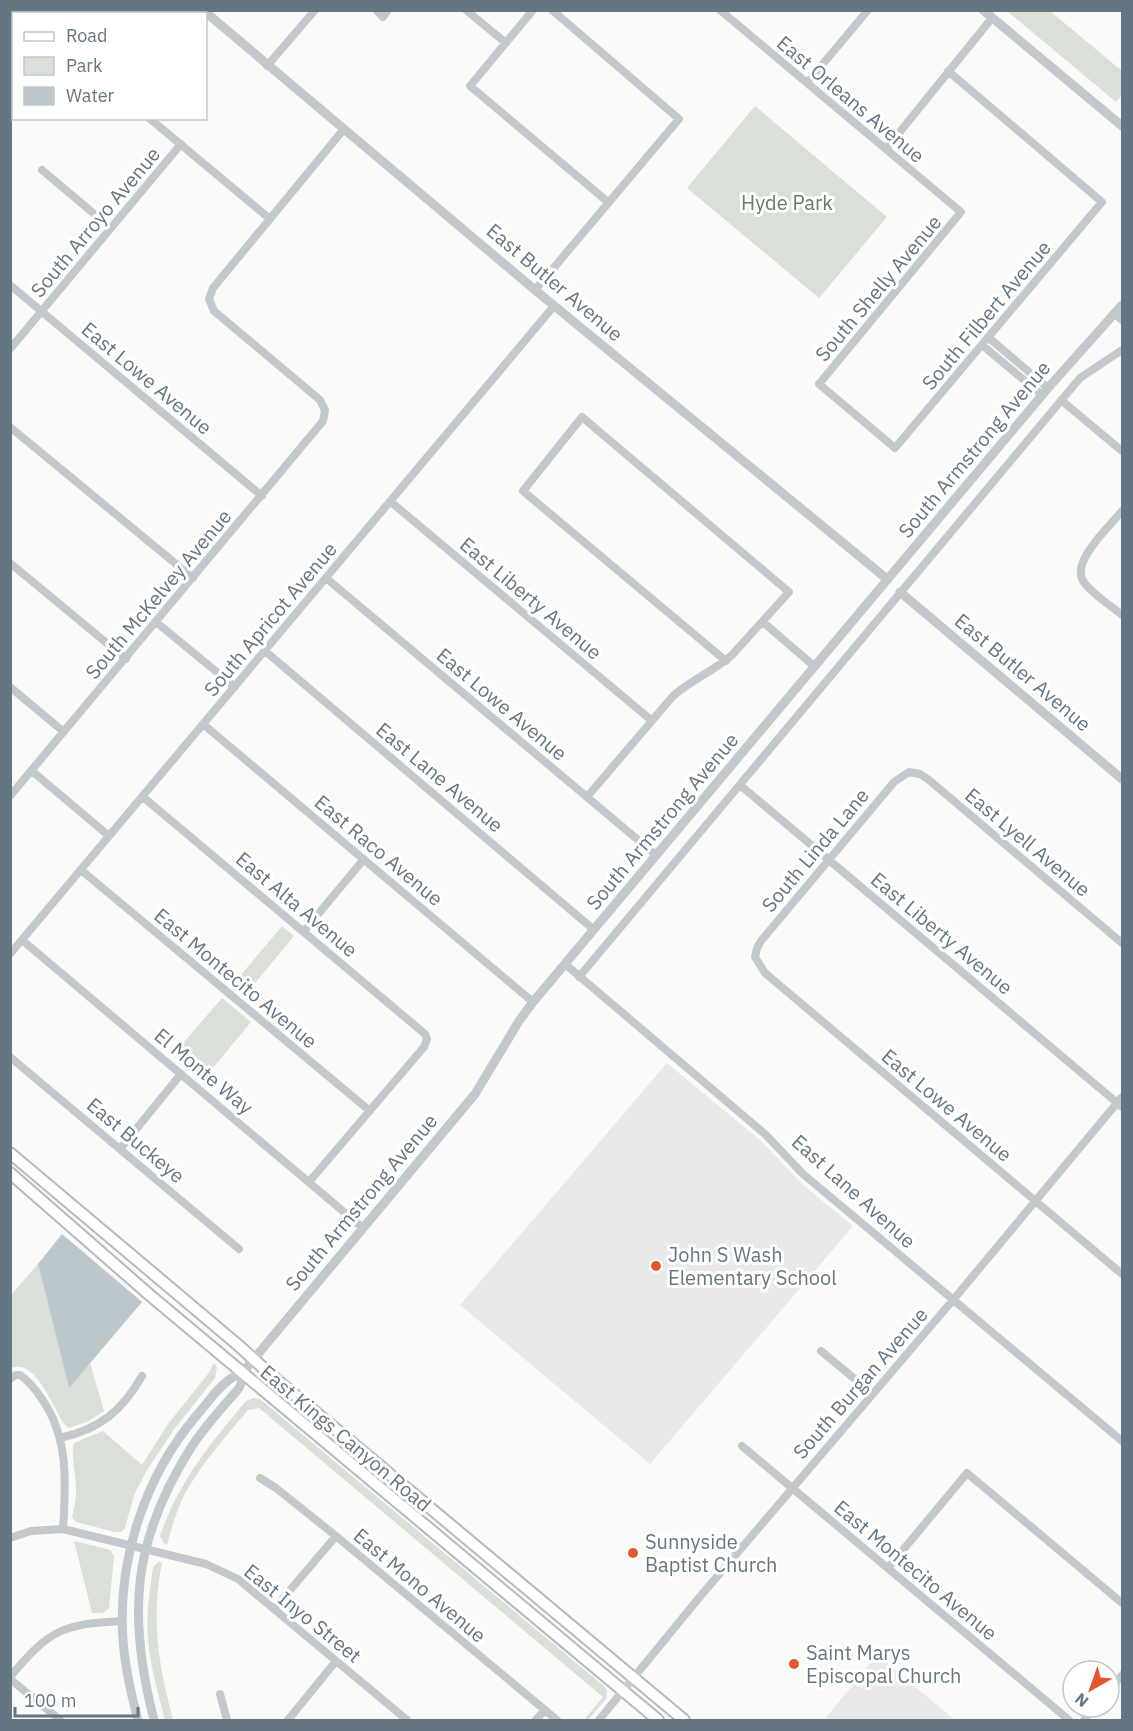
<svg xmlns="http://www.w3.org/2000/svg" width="1133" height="1731" viewBox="0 0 1133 1731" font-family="'IBM Plex Sans',sans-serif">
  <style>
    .built { fill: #e8e9e9 }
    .green { fill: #dadfd7 }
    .water { fill: #bbc7cb }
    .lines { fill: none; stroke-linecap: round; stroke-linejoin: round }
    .secondary-casing { stroke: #b3babf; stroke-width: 14 }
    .minor { stroke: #c3c8cc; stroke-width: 8 }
    .tertiary { stroke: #c3c8cc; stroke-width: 9 }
    .secondary { stroke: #fff; stroke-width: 10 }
    .poi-dot { fill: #e4572e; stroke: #fff; stroke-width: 2 }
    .labels { text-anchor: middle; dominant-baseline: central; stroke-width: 6; stroke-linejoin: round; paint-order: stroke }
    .street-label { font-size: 20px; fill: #657683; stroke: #fff }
    .park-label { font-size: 20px; fill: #687a64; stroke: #fff }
    .poi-label { font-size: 20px; fill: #657683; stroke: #fff; text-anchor: start }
  </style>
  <rect width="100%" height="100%" fill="#fafaf8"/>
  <!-- built -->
  <path class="built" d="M667,1063L761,1141L802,1184L853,1226L650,1464L460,1305Z
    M877,1655L955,1720H824Z"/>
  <!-- green -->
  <path class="green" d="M1007,11H1050L1122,71V95L1116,102Z
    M755,106L887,217L819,298L687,188Z
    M282,926L294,936L246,994L234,983Z
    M222,998L251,1022L203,1080L173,1055Z
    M38,1264L69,1387L90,1363L104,1411L87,1422L69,1428C55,1420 40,1357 11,1368V1295Z
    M214,1363L217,1367L215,1378L175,1428L147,1470L134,1495L125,1528L121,1532H115L76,1522L72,1517C74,1509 76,1501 76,1492C77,1479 70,1453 74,1443L103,1431L142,1465L168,1424L208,1374Z
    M253,1398L260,1399L605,1687L607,1691L606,1699L588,1720H584L603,1697L259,1408L248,1410C227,1435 205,1460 188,1488C178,1505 172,1526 167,1545L164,1543L160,1536C179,1481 210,1444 246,1401Z
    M74,1541L110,1550L114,1556L109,1608L103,1613H92Z
    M158,1562H162C151,1622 158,1662 173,1720H165C158,1693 150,1666 148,1638C146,1614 150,1590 153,1567Z"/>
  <!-- water -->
  <path class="water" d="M62,1234L142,1302L69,1388L38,1264Z"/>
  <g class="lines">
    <!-- secondary casing -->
    <g class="secondary-casing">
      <path id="secondary" d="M99,14L101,10
        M10,113L14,109
        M10,1153L238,1345L271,1375L684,1720
        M10,1173L152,1297L658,1720"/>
    </g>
    <!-- minor -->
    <path class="minor" d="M376,10L383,17L388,10
      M466,10L506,43
      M533,10L470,86L608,202
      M720,10L961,212L819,384L895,448L1102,202L948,71
      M267,66L315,10
      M807,83L868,10
      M149,118L270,219
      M886,149L992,18
      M42,170L111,228
      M10,285L262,496
      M535,290L679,119L552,10
      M1114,313L1122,320
      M989,338L1048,388
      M982,345L1042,395
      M10,349L181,144
      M1061,400L1122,451
      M10,427L193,578
      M391,502L651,720
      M1122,511C1110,526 1071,561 1083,581C1092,594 1110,605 1122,615
      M10,563L126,659
      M326,578L656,855
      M156,622L235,687
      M763,622L814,666
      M265,651L593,929
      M10,687L64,732
      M203,724L533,1002
      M32,771L109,836
      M740,785L1122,1107
      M10,796L323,421L325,410L320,400L214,311L209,299L213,288L344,129
      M143,797L425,1034L427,1039L424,1047L309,1182
      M587,797L673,696C691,680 714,671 732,655L789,592L582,417L523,491L726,661
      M81,870L370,1111
      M304,931L364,859
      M22,940L363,1228
      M1122,943L929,780L920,774L909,772L894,782L761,941L757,948L755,957L765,973L1122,1274
      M10,954L554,306
      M565,964L766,1135L803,1174L1122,1441
      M579,977L1080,378L1122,350
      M10,1057L239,1249
      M120,1149L181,1074
      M821,1351L873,1394
      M10,1379L16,1375H20C29,1381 36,1390 42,1399C69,1438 66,1484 63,1529
      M60,1438C100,1429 122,1411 142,1376
      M742,1446L1069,1720
      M260,1478L276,1488L336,1536L557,1720
      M10,1538L31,1531L63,1529L206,1564L238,1579L407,1720
      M888,1568L967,1473L1122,1603
      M274,1609L336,1536
      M10,1677C49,1630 62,1624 122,1621
      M10,1679L60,1720
      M1109,1691L1122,1675
      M220,1694L227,1720
      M288,1720L336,1661
      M536,1720L545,1710
      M599,1720L698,1599L953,1300L1122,1097
      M1084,1720L1095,1707"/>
    <!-- tertiary -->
    <path class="tertiary" d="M203,10L535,290L887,579
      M983,10L1122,126
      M900,592L1122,779
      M138,1720C131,1694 125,1667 123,1640C117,1560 145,1476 197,1415C212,1398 221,1381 243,1372
      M154,1720C127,1615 132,1540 192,1446C202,1431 214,1417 226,1403C230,1398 237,1392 240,1386C242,1382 242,1376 243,1372L475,1094L519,1021L533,1002L1048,388L1122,305"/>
    <!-- secondary -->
    <use href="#secondary" class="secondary"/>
  </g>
  <!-- markers -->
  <g class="poi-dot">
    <circle cx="656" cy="1266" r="6"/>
    <circle cx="633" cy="1553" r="6"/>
    <circle cx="794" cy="1664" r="6"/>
  </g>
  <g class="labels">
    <!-- street labels -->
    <g class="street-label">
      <text transform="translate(851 99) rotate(40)">East Orleans Avenue</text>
      <text transform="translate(95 222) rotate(-50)">South Arroyo Avenue</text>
      <text transform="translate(555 282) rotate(40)">East Butler Avenue</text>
      <text transform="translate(878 288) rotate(-50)">South Shelly Avenue</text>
      <text transform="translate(986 315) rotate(-50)">South Filbert Avenue</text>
      <text transform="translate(147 378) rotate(40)">East Lowe Avenue</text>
      <text transform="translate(974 449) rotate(-50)">South Armstrong Avenue</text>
      <text transform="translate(158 594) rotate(-50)">South McKelvey Avenue</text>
      <text transform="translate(531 598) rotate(40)">East Liberty Avenue</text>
      <text transform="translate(270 619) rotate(-50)">South Apricot Avenue</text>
      <text transform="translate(1023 672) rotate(40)">East Butler Avenue</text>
      <text transform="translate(502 704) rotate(40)">East Lowe Avenue</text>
      <text transform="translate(440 777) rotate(40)">East Lane Avenue</text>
      <text transform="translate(662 821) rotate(-50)">South Armstrong Avenue</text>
      <text transform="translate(1028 842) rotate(40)">East Lyell Avenue</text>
      <text transform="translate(379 850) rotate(40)">East Raco Avenue</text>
      <text transform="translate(815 850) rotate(-50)">South Linda Lane</text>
      <text transform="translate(297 904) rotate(40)">East Alta Avenue</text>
      <text transform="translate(942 933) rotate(40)">East Liberty Avenue</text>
      <text transform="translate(236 978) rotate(40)">East Montecito Avenue</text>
      <text transform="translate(204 1071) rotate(40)">El Monte Way</text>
      <text transform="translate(947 1105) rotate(40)">East Lowe Avenue</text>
      <text transform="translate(136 1140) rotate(40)">East Buckeye</text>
      <text transform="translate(854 1191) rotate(42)">East Lane Avenue</text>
      <text transform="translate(361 1202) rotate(-50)">South Armstrong Avenue</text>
      <text transform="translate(860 1383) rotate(-49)">South Burgan Avenue</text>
      <text transform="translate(346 1438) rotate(40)">East Kings Canyon Road</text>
      <text transform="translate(916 1570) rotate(40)">East Montecito Avenue</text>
      <text transform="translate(420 1585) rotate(40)">East Mono Avenue</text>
      <text transform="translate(303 1613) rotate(39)">East Inyo Street</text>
    </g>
    <!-- park labels -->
    <g class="park-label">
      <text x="787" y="202">Hyde Park</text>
    </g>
    <!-- poi labels -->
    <g class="poi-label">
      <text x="668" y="1254">John S Wash<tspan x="668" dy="23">Elementary School</tspan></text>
      <text x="645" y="1541">Sunnyside<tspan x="645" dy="23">Baptist Church</tspan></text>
      <text x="806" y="1652">Saint Marys<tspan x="806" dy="23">Episcopal Church</tspan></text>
    </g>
  </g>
  <!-- border -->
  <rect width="1133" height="1731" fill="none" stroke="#657683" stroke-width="24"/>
  <!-- legend -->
  <rect x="12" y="12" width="195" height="108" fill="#ffffff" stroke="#c1c8cd" stroke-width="1.5"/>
  <rect x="24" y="32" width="30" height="9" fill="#ffffff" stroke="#c1c8cd" stroke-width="1.5"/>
  <text x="66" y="42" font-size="18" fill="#657683">Road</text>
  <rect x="24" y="57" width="30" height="18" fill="#dadfd7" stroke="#c1c8cd" stroke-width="1.5"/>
  <text x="66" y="72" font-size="18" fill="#657683">Park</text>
  <rect x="24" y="87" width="30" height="18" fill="#bbc7cb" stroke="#c1c8cd" stroke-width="1.5"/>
  <text x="66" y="102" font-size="18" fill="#657683">Water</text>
  <!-- north arrow -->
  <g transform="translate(1091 1689) rotate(220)"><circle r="28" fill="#ffffff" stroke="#c1c8cd" stroke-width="1.5"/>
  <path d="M0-4.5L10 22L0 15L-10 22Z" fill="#e4572e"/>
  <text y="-9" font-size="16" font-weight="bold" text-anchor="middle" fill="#657683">N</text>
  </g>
  <!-- scale -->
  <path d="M15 1707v9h123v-9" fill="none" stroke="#657683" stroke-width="3"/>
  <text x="24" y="1707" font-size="18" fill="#657683" stroke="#ffffff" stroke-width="4.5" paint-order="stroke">100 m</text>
</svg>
